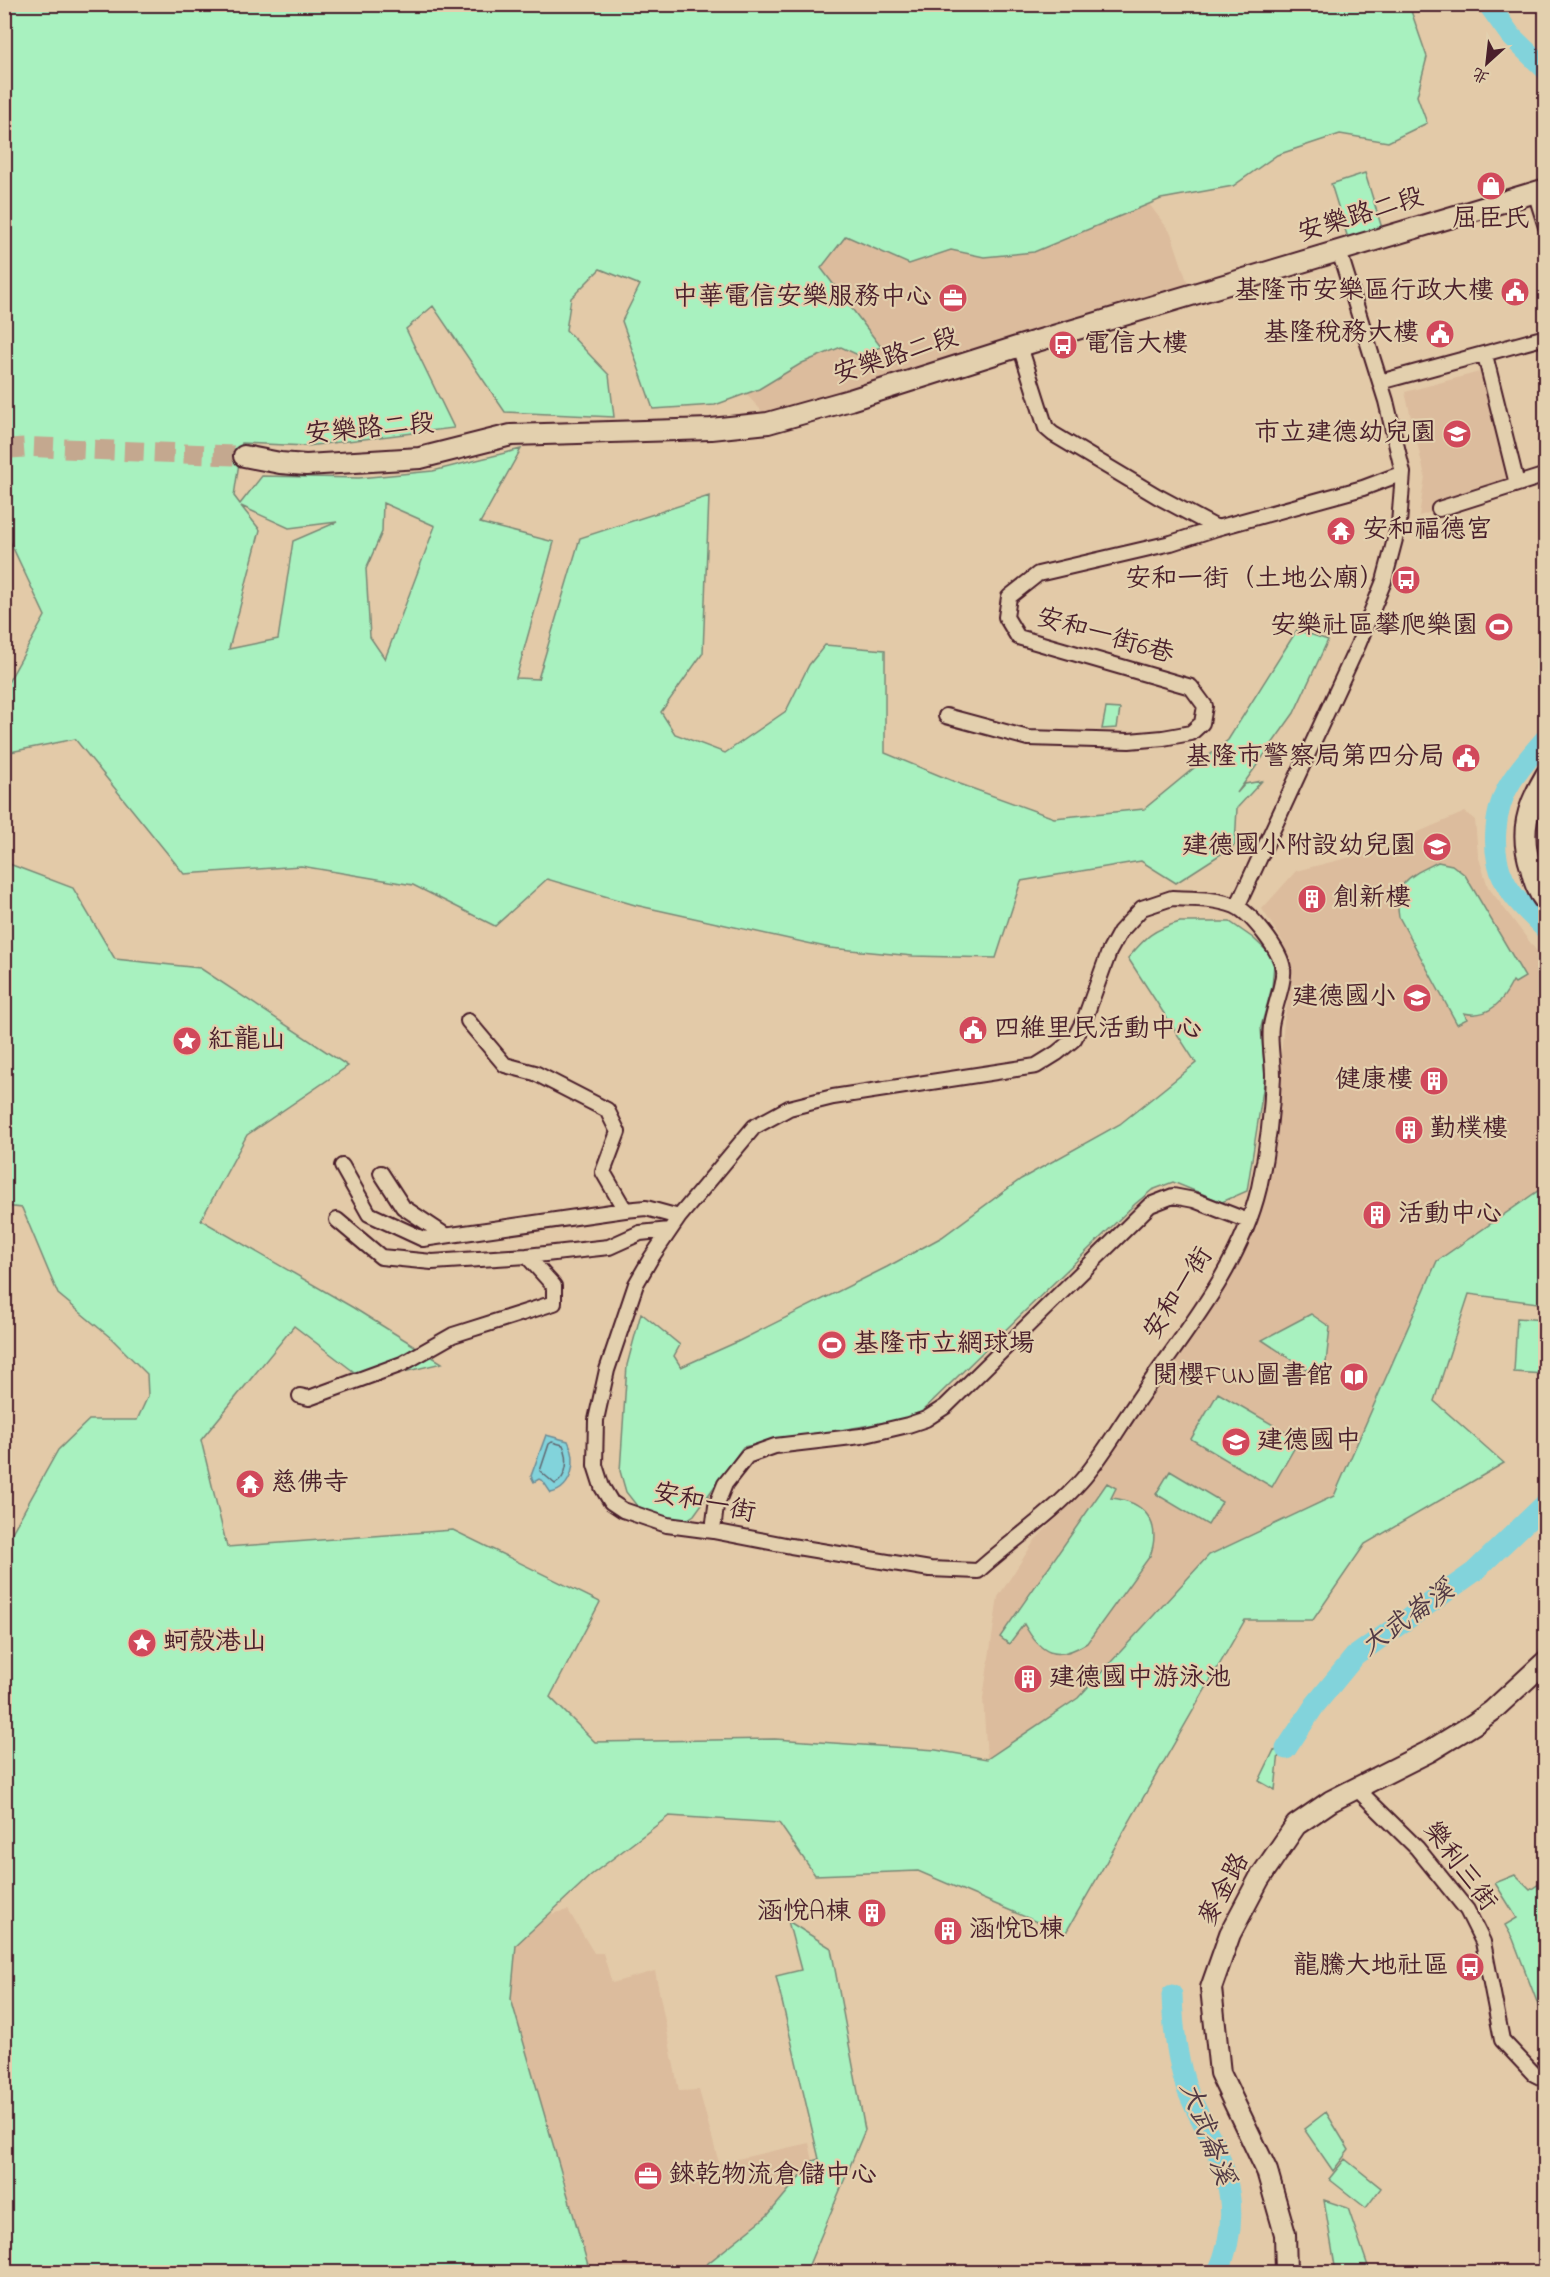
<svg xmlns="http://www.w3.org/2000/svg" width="1550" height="2277" viewBox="0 0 1550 2277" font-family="'Indie Flower','LXGW WenKai TC',sans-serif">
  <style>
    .built { fill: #dcbc9d }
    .green { fill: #a8f1bf; stroke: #798875; stroke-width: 1.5; fill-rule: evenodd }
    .water { fill: #82d3db; stroke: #6c8b95; stroke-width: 1.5 }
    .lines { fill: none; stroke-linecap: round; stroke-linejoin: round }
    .shore { stroke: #606771; stroke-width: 1.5 }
    .river { stroke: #82d3db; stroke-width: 21 }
    .secondary-tunnel { stroke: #c4a88f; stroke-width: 20; stroke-dasharray: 20 10; stroke-linecap: butt }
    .street-casing { stroke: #4a1f2b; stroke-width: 18 }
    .secondary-casing { stroke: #4a1f2b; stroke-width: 24 }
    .street { stroke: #e3d0ae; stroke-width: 14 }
    .secondary { stroke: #e3d0ae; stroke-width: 20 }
    .labels { text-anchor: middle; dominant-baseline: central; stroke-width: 4.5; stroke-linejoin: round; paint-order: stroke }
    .street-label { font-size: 26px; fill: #4a1f2b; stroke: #e3d0ae }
    .poi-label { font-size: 26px; fill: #4a1f2b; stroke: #e3d0ae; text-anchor: start }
    .water-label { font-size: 27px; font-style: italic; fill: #523a45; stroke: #e3d0ae }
  </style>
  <rect width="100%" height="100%" fill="#e3caa8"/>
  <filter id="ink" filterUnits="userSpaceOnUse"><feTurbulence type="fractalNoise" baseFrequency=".0167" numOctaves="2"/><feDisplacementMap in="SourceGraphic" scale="12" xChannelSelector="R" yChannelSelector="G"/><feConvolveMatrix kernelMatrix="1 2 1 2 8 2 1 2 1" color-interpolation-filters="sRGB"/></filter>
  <g filter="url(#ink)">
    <!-- built -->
    <path class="built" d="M1149,204L1171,233L1189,287L771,421L746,394L759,389L802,363L841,347L858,355L821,268L846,236L909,264L951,250L984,257L1034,252Z
      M1483,371L1514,485L1419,516L1425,476L1405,392Z
      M1465,812L1475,820L1478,855L1488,887L1545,962V1186L1437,1261L1334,1496L1209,1555L1078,1698L987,1759L983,1698L998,1597L1035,1540L1082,1492L1216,1296L1263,1190L1279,1115V1081L1284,1021L1292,975L1283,942L1262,909L1296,871L1374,851Z
      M568,1910L594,1953H603L612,1983L655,1971L679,2091L699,2090L719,2163L809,2143L813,2161L768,2215L703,2267L685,2272H590L511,1999L516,1945L547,1915Z"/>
    <!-- green -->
    <path class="green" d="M5,5H1409L1427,57L1417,96L1427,123L1388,142L1340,134L1277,155L1233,186L1161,199L1034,252L984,257L951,250L909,264L846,236L821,268L881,347L858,355L841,347L802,363L759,389L715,405L653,409L622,321L640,285L600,269L571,298L566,330L609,375L614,417L505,412L433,306L406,329L454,428L307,446L242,443L234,496L240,504L262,476L359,478L433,471L521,449L480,523L554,542L516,678L538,679L580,538L709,496L703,653L661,712L675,734L725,753L786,711L809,665L825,645L885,650V753L960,784L1054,818L1144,809L1228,740L1297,630L1328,640L1294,713L1237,793L1245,784L1262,781L1237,808L1235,845L1176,883L1141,861L1021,881L996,958L913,956L830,948L635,905L547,879L495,926L413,885L301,866L184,874L75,739L5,753V688L45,616L5,531ZM383,503L435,526L385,659L370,637L366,569L382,532ZM241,506L289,528L337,522L293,541L278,639L229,649L260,530Z
      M1365,173L1385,238L1351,248L1331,184Z
      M1106,708L1120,709L1117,728L1102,729Z
      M4,862L73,888L115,959L200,968L348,1066L247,1135L201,1220L352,1307L442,1363L366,1381L294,1326L201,1440L227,1547L453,1530L600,1602L550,1697L595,1742L775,1739L936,1750L987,1759L1078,1698L1209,1555L1334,1496L1437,1261L1545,1186V1304L1469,1294L1434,1401L1504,1463L1365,1544L1313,1620H1245L1065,1934L918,1871L815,1875L779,1823L669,1816L591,1875L516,1945L511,1999L590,2272H5V1545L58,1450L89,1420H137L148,1396L147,1374L111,1338L58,1294L22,1208L5,1206Z
      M1438,862L1452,865L1465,875L1525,977L1515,983L1513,981C1503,1001 1489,1019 1464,1013L1467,1019L1457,1024L1399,917C1393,881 1410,876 1438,862Z
      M1180,922H1230L1253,938L1270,954L1274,964L1272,987L1261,1027L1265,1077L1247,1191L1222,1202L1173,1182L1152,1190L1135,1204L916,1417L743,1447L694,1515L688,1519L675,1520L655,1515L637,1506L626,1492L620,1471L627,1365L641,1313L680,1345L674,1356L681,1367L737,1342L887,1267L942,1237L1021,1179L1120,1124L1196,1063L1128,958C1146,937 1152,930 1180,922Z
      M1311,1314L1330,1327L1324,1381L1262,1340Z
      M1517,1318L1545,1320V1374L1514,1372Z
      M1218,1393L1299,1440L1272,1487L1191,1439Z
      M1170,1471L1222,1502L1208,1525L1156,1494Z
      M1107,1483L1116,1488L1111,1498C1145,1501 1162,1523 1150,1556L1087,1643C1056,1662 1041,1655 1024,1624L1009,1644L1000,1637Z
      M1274,1750L1279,1752L1275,1790L1259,1781Z
      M1515,1875L1530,1890L1545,1880V2023L1513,1939L1505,1925L1517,1918L1495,1883Z
      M788,1921L831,1948L865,2130L806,2272H685L703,2267L768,2215L813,2161L819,2159L776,1976L801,1970Z
      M1326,2112L1349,2150L1333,2171L1304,2129Z
      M1345,2159L1381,2188L1366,2208L1329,2179Z
      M1324,2200L1348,2208L1370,2272H1336Z"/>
    <!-- water -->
    <path class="water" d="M546,1435L568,1441C578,1459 573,1488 551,1493L543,1481L539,1479L534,1482L531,1476Z"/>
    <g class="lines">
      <!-- shore -->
      <path class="shore" d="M552,1442L563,1445C569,1458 568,1477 555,1484L540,1471L549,1444Z"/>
      <!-- river -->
      <path class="river" d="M1488,4L1511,36L1546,70
        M1546,738C1534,752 1521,766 1511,782C1494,808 1490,852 1504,880C1513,899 1532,915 1546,930
        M1286,1749L1315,1705L1355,1656L1474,1572L1546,1503
        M1172,1995C1173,2026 1176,2056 1186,2086C1192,2104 1203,2122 1212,2140C1233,2183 1238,2228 1218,2272"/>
      <!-- secondary-tunnel -->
      <path class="secondary-tunnel" d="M4,449L31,447L244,456"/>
      <!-- street casing -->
      <g class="street-casing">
        <path id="street" d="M1535,192L1546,227
          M1020,346L1046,428L1053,434L1157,496L1217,528
          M1485,355L1517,484
          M1380,382L1546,337
          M1439,509L1546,475
          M946,716L1028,738L1129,741L1163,738L1191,733L1202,723L1205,706L1191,687L1018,637L1006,617L1009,597L1038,574L1171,543L1217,528L1363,488L1403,473
          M1172,898C1194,899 1215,898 1235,906C1251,913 1281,951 1283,969C1285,981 1273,1011 1271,1026C1269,1043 1273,1060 1273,1076C1272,1114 1267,1151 1259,1188C1240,1268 1183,1334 1138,1400C1120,1425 1101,1459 1081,1481C1051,1515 1012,1540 978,1571L930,1569L791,1546L713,1531L667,1525L623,1510L611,1502L602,1487L595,1465L596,1420L607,1370L636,1284L651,1258L679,1217L754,1127L789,1108L833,1097L1036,1066L1057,1053L1074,1039L1085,1018L1109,952L1120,932L1142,908Z
          M1237,907L1358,645L1384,581L1399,524L1403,473L1386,401L1339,251
          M468,1021L505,1065L535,1073L607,1110L618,1132L603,1172L625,1210
          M342,1166L369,1214L423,1239L625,1210L646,1208L679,1217
          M381,1173L403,1207L445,1235
          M337,1220L381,1257L432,1262L527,1256L609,1247L640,1233L670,1230
          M300,1396L309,1398L402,1364L453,1335L554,1303V1286L527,1256
          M713,1531L716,1506L725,1484L747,1456L775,1446L861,1436L908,1425L926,1419L946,1406L1150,1205L1173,1196L1194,1200L1248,1221
          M1356,1788L1417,1848L1467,1910L1483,1942L1502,2040L1534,2074L1546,2080"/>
      </g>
      <!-- secondary casing -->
      <g class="secondary-casing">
        <path id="secondary" d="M244,456L280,463L306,465L420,458L511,435L711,429L768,423L850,400L1020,346L1546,189
          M1546,775C1527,807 1519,832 1531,868C1534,881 1537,891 1546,902
          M1286,2272L1285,2234L1267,2171L1220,2073L1211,1988L1230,1934L1259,1879L1296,1825L1331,1801L1430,1751L1474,1724L1492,1711L1546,1661"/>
      </g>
      <!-- street -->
      <use href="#street" class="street"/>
      <!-- secondary -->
      <use href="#secondary" class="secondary"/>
    </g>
  </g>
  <!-- icons -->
  <defs>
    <g id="shop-disc" transform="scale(1.5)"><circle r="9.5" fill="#d1495b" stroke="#e3d0ae"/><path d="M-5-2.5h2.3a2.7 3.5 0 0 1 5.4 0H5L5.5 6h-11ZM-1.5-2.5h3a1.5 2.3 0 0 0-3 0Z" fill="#fff"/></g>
    <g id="civic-disc" transform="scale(1.5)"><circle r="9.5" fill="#d1495b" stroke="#e3d0ae"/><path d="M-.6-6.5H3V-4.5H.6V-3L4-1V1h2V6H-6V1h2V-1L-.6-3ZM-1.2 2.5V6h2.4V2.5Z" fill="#fff"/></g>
    <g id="office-disc" transform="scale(1.5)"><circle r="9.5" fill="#d1495b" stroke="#e3d0ae"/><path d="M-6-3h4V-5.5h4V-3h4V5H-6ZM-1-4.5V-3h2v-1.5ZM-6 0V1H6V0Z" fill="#fff"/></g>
    <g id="bus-disc" transform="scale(1.5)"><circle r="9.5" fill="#d1495b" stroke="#e3d0ae"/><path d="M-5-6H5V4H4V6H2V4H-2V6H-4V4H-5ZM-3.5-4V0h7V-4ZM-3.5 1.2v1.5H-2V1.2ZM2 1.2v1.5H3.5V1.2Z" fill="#fff"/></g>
    <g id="school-disc" transform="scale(1.5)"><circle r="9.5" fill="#d1495b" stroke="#e3d0ae"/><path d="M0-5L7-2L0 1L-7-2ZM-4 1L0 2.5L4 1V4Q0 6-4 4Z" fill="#fff"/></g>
    <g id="temple-disc" transform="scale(1.5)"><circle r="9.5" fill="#d1495b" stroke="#e3d0ae"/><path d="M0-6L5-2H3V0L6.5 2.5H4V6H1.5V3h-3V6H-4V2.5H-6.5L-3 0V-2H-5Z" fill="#fff"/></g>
    <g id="stadium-disc" transform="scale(1.5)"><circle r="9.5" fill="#d1495b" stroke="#e3d0ae"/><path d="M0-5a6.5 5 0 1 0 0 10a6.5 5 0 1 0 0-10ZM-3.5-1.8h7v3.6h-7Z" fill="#fff"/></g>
    <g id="building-disc" transform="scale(1.5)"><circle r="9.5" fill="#d1495b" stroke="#e3d0ae"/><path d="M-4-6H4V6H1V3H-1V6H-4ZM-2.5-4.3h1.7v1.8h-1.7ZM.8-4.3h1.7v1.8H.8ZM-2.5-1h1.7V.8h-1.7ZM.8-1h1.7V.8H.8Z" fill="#fff"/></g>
    <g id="sight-disc" transform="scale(1.5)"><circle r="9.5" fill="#d1495b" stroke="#e3d0ae"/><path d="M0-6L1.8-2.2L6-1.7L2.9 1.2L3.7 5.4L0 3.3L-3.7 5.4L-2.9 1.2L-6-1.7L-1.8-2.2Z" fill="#fff"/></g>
    <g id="library-disc" transform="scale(1.5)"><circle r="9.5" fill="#d1495b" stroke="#e3d0ae"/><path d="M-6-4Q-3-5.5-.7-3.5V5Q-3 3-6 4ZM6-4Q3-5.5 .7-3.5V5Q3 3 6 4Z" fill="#fff"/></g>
  </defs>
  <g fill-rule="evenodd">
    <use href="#shop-disc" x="1491" y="186"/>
    <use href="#civic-disc" x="1515" y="292"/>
    <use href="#office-disc" x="953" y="298"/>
    <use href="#civic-disc" x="1440" y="334"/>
    <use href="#bus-disc" x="1063" y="345"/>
    <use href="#school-disc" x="1457" y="434"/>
    <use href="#temple-disc" x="1341" y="531"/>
    <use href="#bus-disc" x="1406" y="580"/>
    <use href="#stadium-disc" x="1499" y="627"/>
    <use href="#civic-disc" x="1466" y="758"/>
    <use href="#school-disc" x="1437" y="847"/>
    <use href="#building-disc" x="1312" y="899"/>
    <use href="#school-disc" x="1417" y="998"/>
    <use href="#civic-disc" x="973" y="1030"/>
    <use href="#sight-disc" x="187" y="1041"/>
    <use href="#building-disc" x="1434" y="1081"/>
    <use href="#building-disc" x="1409" y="1130"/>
    <use href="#building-disc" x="1377" y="1215"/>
    <use href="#stadium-disc" x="832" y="1345"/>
    <use href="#library-disc" x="1354" y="1377"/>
    <use href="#school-disc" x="1236" y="1442"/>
    <use href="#temple-disc" x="250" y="1484"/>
    <use href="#sight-disc" x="142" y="1643"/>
    <use href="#building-disc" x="1028" y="1679"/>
    <use href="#building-disc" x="872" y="1913"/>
    <use href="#building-disc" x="948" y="1931"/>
    <use href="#bus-disc" x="1470" y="1967"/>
    <use href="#office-disc" x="648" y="2176"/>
  </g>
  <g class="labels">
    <!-- street labels -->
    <g class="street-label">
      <text transform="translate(1361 216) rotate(-17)">安樂路二段</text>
      <text transform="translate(896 357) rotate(-18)">安樂路二段</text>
      <text transform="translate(370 430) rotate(-5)">安樂路二段</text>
      <text transform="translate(1105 637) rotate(16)">安和一街6巷</text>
      <text transform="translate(1179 1294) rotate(-57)">安和一街</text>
      <text transform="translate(704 1504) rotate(12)">安和一街</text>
      <text transform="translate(1459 1867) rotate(53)">樂利三街</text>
      <text transform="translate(1225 1890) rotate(-62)">麥金路</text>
    </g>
    <!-- poi labels -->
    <g class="poi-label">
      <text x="1491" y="220" text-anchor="middle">屈臣氏</text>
      <text x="1494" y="292" text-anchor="end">基隆市安樂區行政大樓</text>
      <text x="932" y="298" text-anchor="end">中華電信安樂服務中心</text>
      <text x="1419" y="334" text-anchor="end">基隆稅務大樓</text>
      <text x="1084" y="345">電信大樓</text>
      <text x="1436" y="434" text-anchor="end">市立建德幼兒園</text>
      <text x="1362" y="531">安和福德宮</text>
      <text x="1385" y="580" text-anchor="end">安和一街（土地公廟）</text>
      <text x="1478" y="627" text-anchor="end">安樂社區攀爬樂園</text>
      <text x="1445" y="758" text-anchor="end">基隆市警察局第四分局</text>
      <text x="1416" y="847" text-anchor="end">建德國小附設幼兒園</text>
      <text x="1333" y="899">創新樓</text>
      <text x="1396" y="998" text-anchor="end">建德國小</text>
      <text x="994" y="1030">四維里民活動中心</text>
      <text x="208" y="1041">紅龍山</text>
      <text x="1413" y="1081" text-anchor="end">健康樓</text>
      <text x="1430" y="1130">勤樸樓</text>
      <text x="1398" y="1215">活動中心</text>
      <text x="853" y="1345">基隆市立網球場</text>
      <text x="1333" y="1377" text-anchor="end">閱櫻FUN圖書館</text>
      <text x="1257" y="1442">建德國中</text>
      <text x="271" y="1484">慈佛寺</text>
      <text x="163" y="1643">蚵殼港山</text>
      <text x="1049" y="1679">建德國中游泳池</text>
      <text x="851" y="1913" text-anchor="end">涵悅A棟</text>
      <text x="969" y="1931">涵悅B棟</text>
      <text x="1449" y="1967" text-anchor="end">龍騰大地社區</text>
      <text x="669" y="2176">錸乾物流倉儲中心</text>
    </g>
    <!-- water labels -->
    <g class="water-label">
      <text transform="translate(1408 1619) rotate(-36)">大武崙溪</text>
      <text transform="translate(1206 2134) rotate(69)">大武崙溪</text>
    </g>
  </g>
  <!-- margin -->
  <rect width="1550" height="2277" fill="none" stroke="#e3d0ae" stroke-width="24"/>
  <rect x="12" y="12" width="1526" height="2253" fill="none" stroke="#4a1f2b" stroke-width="2" filter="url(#ink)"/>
  <!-- north arrow -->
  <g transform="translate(1487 63) rotate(207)" stroke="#e3d0ae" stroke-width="4.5" paint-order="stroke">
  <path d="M0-4.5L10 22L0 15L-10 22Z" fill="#4a1f2b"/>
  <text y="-9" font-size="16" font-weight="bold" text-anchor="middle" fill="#4a1f2b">北</text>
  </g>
</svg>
